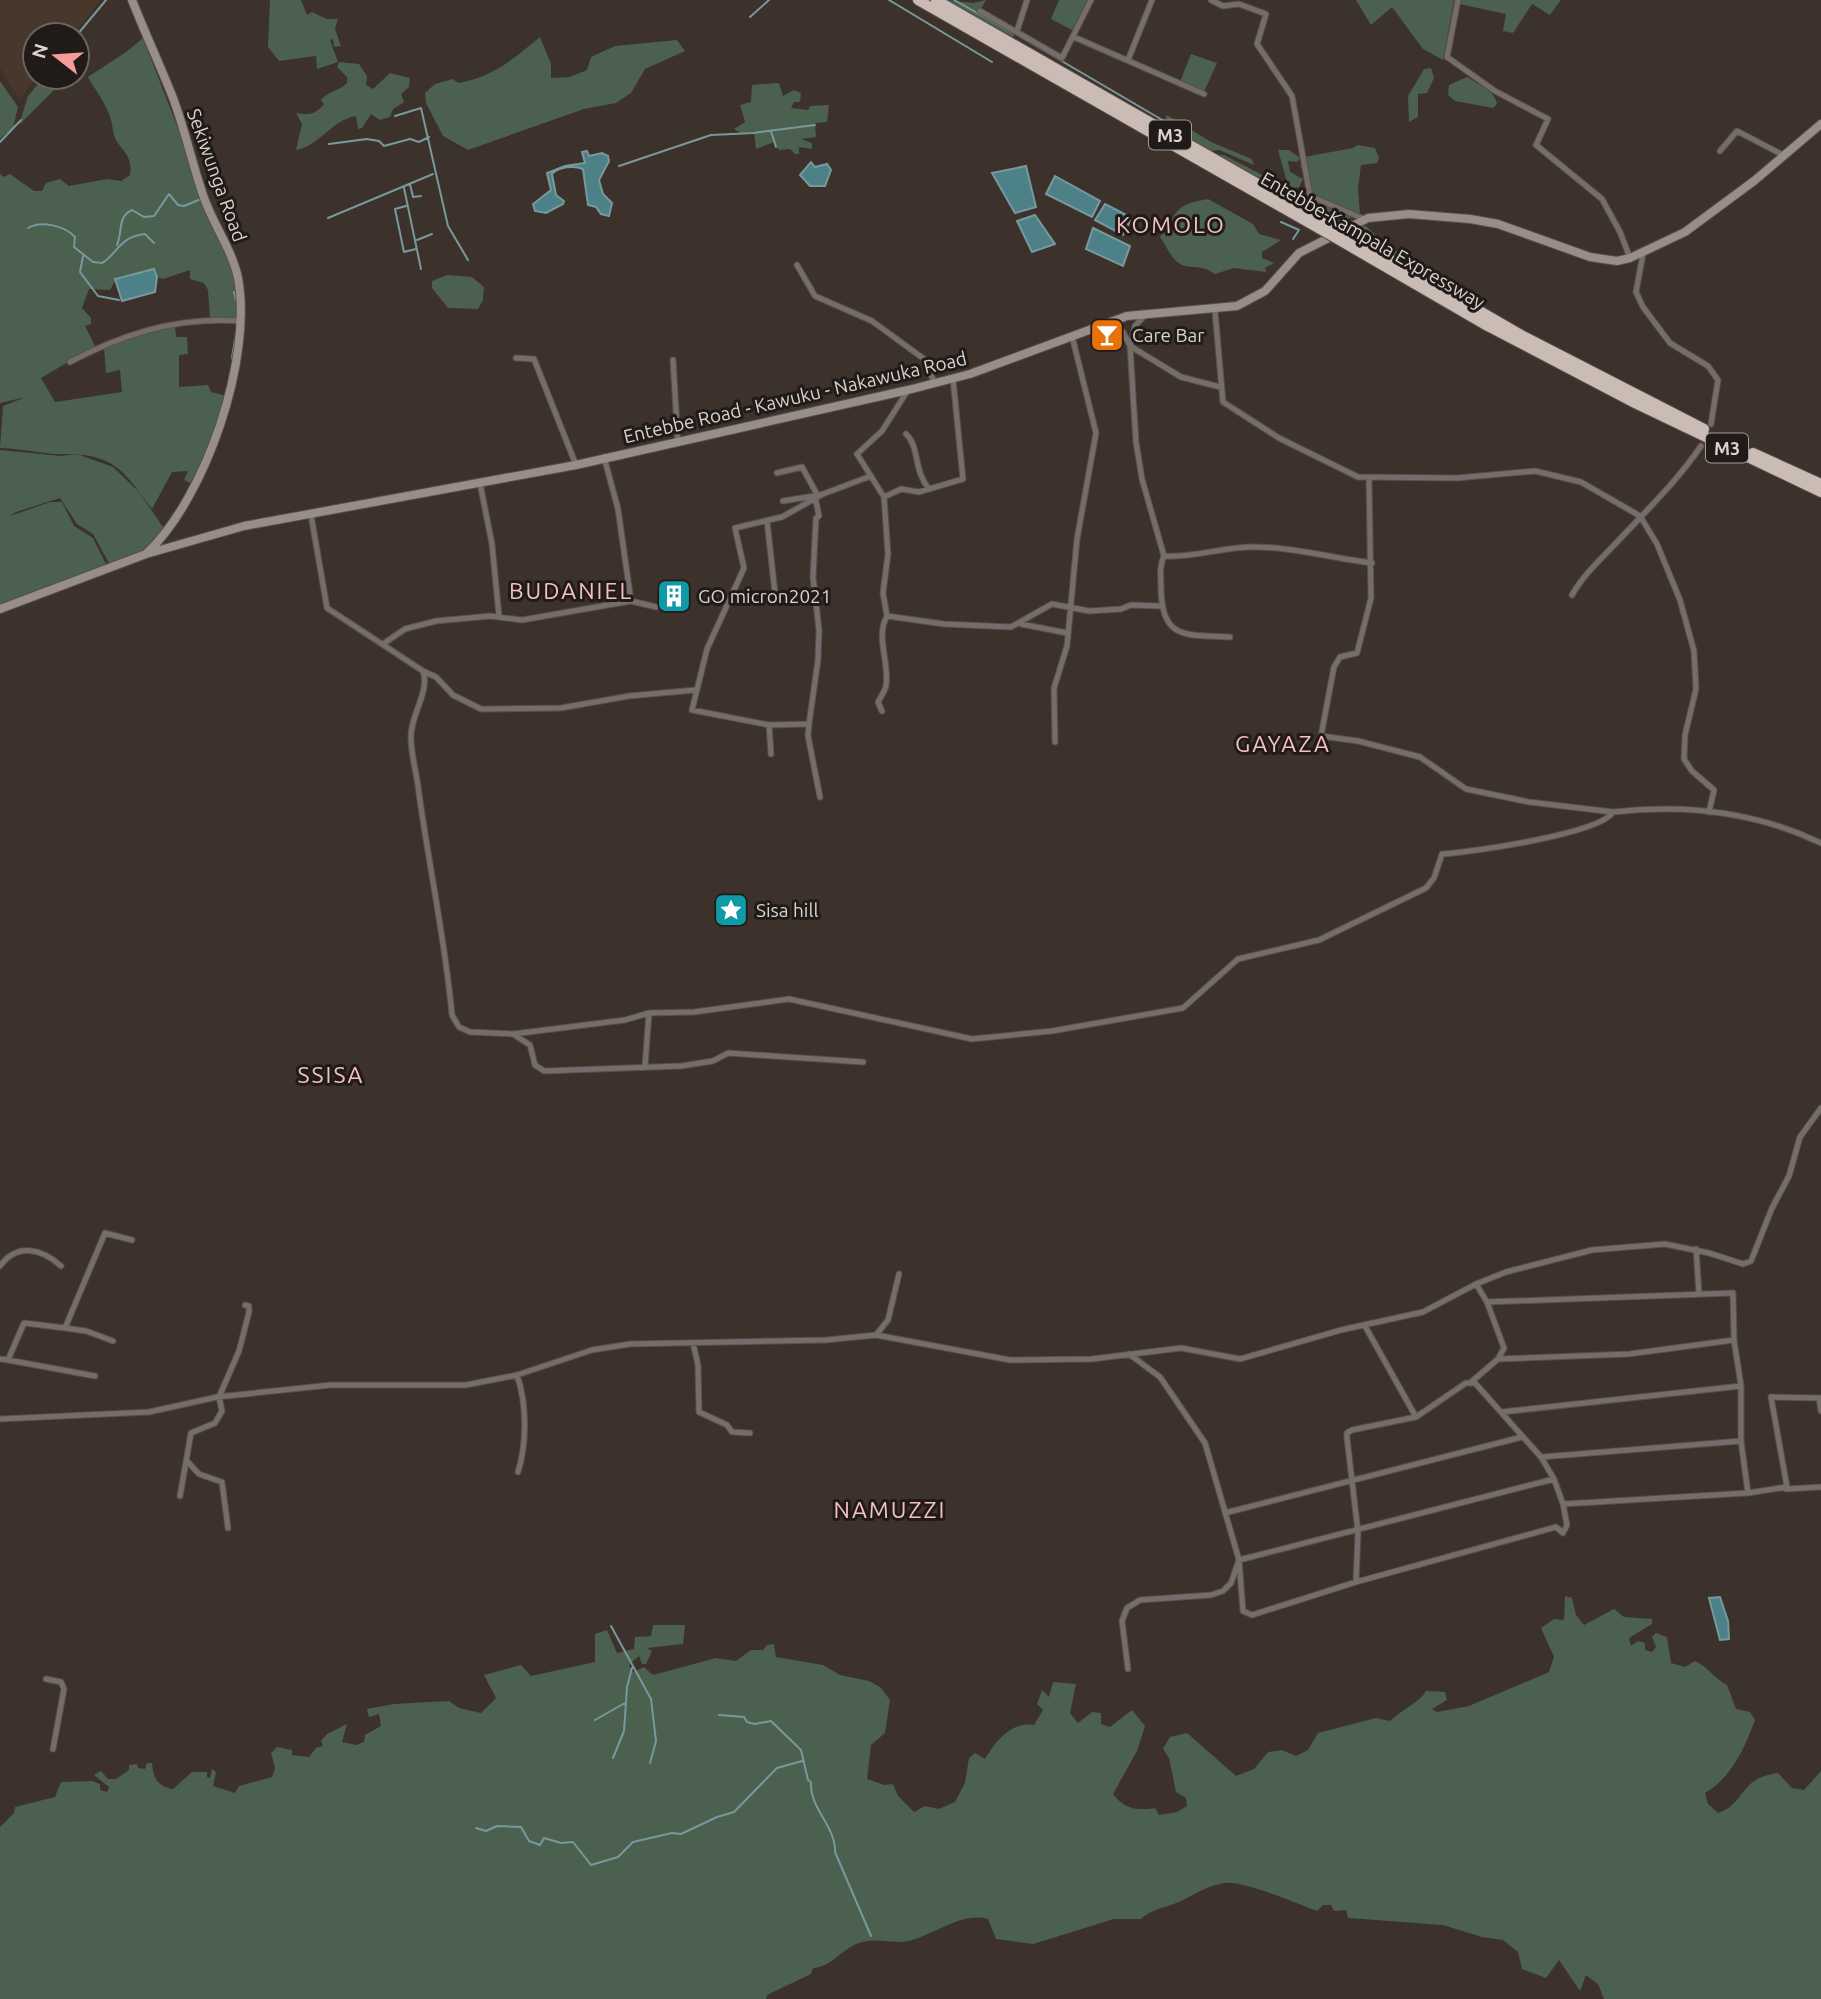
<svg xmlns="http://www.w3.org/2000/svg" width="1821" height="1999" viewBox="0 0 1821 1999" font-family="Ubuntu,sans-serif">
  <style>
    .industrial { fill: #48382c }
    .green { fill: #4b604f }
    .water { fill: #4d8188; stroke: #77999d; stroke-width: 2 }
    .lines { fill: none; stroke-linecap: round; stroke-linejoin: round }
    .stream { stroke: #77999d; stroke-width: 2 }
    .minor-casing { stroke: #594e49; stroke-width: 7 }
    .secondary-casing { stroke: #594e49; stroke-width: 10 }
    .motorway-casing { stroke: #594e49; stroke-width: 12 }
    .minor { stroke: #746d6b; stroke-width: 5 }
    .secondary { stroke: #978d89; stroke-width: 8 }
    .motorway { stroke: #cbbbb5; stroke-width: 10 }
    .motorway-bridge-casing { stroke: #594e49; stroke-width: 12; stroke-linecap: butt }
    .motorway-bridge { stroke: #cbbbb5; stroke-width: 10 }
    .labels { text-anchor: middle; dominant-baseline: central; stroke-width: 6; stroke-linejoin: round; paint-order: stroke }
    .shield { fill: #201b18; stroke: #a29b97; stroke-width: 2 }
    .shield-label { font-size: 18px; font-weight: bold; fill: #d9d2ce }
    .street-label { font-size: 19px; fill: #d9d2ce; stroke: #201b18 }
    .poi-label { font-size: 19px; fill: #d9d2ce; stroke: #201b18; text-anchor: start }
    .quarter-label { font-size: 23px; letter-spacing: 2px; fill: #f5c1bf; stroke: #201b18 }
  </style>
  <rect width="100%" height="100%" fill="#3d312c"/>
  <!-- industrial -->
  <path class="industrial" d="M0,0H101L73,35H35V77H38L19,99L0,68Z"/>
  <!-- green -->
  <path class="green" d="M270,0H301L307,15L312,12L327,19H338L335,29L341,46L334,47L333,39L330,40L338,62L317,69L316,56L279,61L268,47Z
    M946,0L973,3L986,0L979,12L1015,32L1013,39Z
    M1059,0H1088L1072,30L1051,19Z
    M1356,0H1454L1443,60L1423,49L1392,7L1371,25Z
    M1460,0H1560V1L1550,15L1532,4L1513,33L1503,31L1506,14L1459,4Z
    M540,37L551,64V78L570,77L587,70L591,57L615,46L677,40L685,51L645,69L631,93L616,103L584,109L468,150L443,136L426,103L425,93L435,84L453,79L458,83C493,77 513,59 540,37Z
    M143,38L234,273L238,319H210L208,290L204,283L190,279V270L163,279L157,277L153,269L117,277L110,290L89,289L82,308L91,318V324L85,326L95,346L41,378L55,402L122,392L120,370L106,373L104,347L138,333L175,327L176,337H187L188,354L179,355V387L208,385L211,392L227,396L203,465L192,484L184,480L188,471L172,472L152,509C122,469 114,453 60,454C40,454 20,448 0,448L3,406L26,397L0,403V173L3,177L10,174L34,191H42L46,183L60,179L69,186L107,179L121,181L130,175C134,151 115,149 113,130C111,110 99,96 88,77L126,52Z
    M1191,54L1217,63L1204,92L1180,82Z
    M339,62L359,64L367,76L366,85L373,89L390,73L410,78L409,87L401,94L404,102L393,109L390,117L380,120L371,114L362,128L358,129L356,116C331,120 320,146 296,150L302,124L296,113C309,115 315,115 324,104L321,100C327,92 339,91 347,83V77L337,67Z
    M1431,68L1434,78L1427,93L1418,94V117L1409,122L1408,96L1424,69Z
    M44,77H67L19,125L28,96Z
    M1467,77C1479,85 1494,89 1497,104L1493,108L1455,101L1448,95L1449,85Z
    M0,81L18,107L13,128L0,139Z
    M779,83L783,96L794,90L801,93L800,102H794L791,108L808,110L810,106L829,105L827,122L815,123L816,137L801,139L812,143V149L799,147V154H795L790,149L779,150L774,142L756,149L754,132L741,133L734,129L745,122L740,105L751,102L752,85Z
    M1167,115L1211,142L1252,159L1254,165L1219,150L1210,151L1175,131L1177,126L1165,119Z
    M1358,145L1375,148L1379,158L1377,163L1361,165L1358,189L1360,214L1311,196L1305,169L1300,167L1304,157L1353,148Z
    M1278,150H1289L1300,158L1297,162L1288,161L1290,172L1303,179L1299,187L1290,189L1352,217L1335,224L1211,154L1224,155L1289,189Z
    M1208,199L1253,224L1259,234L1281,240L1262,252V258L1274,263L1265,268L1266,272L1234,268L1215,274C1198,263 1196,270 1182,265C1172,261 1166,245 1160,237C1179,212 1172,205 1208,199Z
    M1360,226H1366L1386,245L1458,287L1455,292L1349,234Z
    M447,275L472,277L484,287L483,300L478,309L448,308L432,288V281Z
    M0,450L61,456L77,454L113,467L139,492L165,530L145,552L110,565L93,534L77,524L60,498L16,512L10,516L50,502H62L74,526L93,538L107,566L0,606Z
    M1565,1596L1572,1598L1576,1615L1584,1625L1614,1609L1624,1617L1652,1619V1624L1629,1638L1631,1646L1638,1641L1645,1643V1650L1652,1652L1656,1647L1652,1637L1656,1633L1667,1637L1671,1663L1685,1667L1695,1661C1708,1667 1714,1678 1727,1685L1736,1709L1750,1712L1755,1720C1745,1748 1731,1778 1705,1793L1708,1804L1718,1813C1746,1804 1738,1778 1778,1773L1792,1788L1804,1790L1821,1771V1999H1604L1598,1984L1586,1975L1580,1991L1559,1960L1546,1978L1522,1969L1518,1952L1503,1940L1482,1937L1443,1925L1348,1918L1346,1910L1334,1911L1331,1905H1323L1317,1911C1296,1903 1243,1880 1224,1883C1206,1886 1194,1895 1179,1902C1167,1907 1149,1910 1141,1919H1114L1033,1944L996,1939L988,1919C961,1912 938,1933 912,1940C893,1946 874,1935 854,1945C840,1952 830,1967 813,1968L811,1974L767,1995L766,1999H0V1827L14,1813L15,1807L55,1797L61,1782L92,1781L100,1784V1790L107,1792L109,1787L94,1775L101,1771L108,1779H116L129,1770V1765L137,1764L138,1768L145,1769L147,1763H152C153,1778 158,1787 173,1789L192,1772H207V1777L210,1778L212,1769L216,1772L213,1786L235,1793L239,1786L272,1777L275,1768L271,1753L277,1747L292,1750V1755L309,1757L316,1748L323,1746L321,1741L327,1734L347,1724L342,1742L356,1745L364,1742L365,1735L381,1726L379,1714L369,1717L367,1709L394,1704L449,1701L459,1708L481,1713L496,1698L484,1675L521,1665L531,1676L595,1662V1634L607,1630L617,1653L634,1649L635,1637L651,1636L653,1625H685L683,1644L647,1648L652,1651L646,1664H642L639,1656L629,1665L633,1672L644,1667L653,1675L716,1658L736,1661L751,1650H763L767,1645L774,1644L776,1657L823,1665L840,1675L869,1681L880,1687L890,1700L885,1733L871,1745L867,1779L884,1785L893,1784L898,1796L914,1812L925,1806L939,1809L955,1802L965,1783L969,1758L975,1753L985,1759C995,1742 1011,1721 1034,1725L1043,1710L1037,1704L1042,1690L1049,1697L1053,1682L1076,1684L1070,1713L1078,1723L1092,1712L1101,1713V1724L1110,1727L1132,1710L1145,1726L1137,1751L1113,1794C1124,1809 1137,1811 1155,1808L1159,1815L1177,1812L1187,1806L1186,1798L1176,1792L1169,1758L1163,1749L1170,1737L1187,1733L1236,1776L1254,1769L1268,1752L1282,1750L1296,1756L1308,1750L1318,1733L1376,1718L1390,1721C1400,1711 1421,1701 1426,1691L1445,1692L1447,1700L1432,1709L1437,1712L1469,1706L1549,1672L1554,1657L1541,1628L1554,1619L1564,1620Z"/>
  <!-- water -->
  <path class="water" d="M587,151L589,156L602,153L608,156L609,161L599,180L603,194L612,203L609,216L601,214L596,207L588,205L583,169C573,165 559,167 552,174L556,195L564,201L563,204L546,213L535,211L533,204L551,190L547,173L565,166L585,163L582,152Z
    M811,162L815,167L827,164L831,170L825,186H810L800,175Z
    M1026,166L1036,207L1015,213L992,173Z
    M1055,176L1100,201L1092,217L1046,194Z
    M1105,204L1132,218L1123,235L1095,220Z
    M1035,215L1055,244L1032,252L1017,221Z
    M1093,228L1130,246L1123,266L1086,249Z
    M154,269L157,277L155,292L122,301L115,279Z
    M1720,1597L1728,1621L1729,1639L1720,1640L1709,1598Z"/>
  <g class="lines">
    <!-- stream -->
    <path class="stream" d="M889,0L992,62
      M954,0L1011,32
      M750,17L769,0
      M77,35L106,0
      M1019,36L1176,128
      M77,58L80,65
      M395,116L421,108L448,226L468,260
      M771,131L776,147
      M0,142L21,120
      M329,144L367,139L379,141L384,146L410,139L419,142L429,137
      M619,166L711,135L753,133L815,125
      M410,184L413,197L421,196
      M404,188L421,269
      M406,206L395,209L404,252L416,249
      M328,218L433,174
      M1281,222L1299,230L1293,239
      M28,228C41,220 65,226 75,237L74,247L93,262L102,263C117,255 118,237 145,234L154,243
      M417,240L432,234
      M117,245C123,231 117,217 132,210L144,217L154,216L169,194L178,205L184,206L201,199
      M83,256L80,272L98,296L119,300
      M234,292L236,300
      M232,358L235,339
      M611,1626L651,1699L656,1741L650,1763
      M719,1715L744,1717L747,1722L755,1724L771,1721L801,1750L808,1780L811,1782C809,1808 836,1826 835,1852L871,1936
      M595,1720L625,1703
      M613,1758L624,1731L627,1687L632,1668
      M476,1828L486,1831L497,1826L521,1827L529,1841L540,1845L544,1838L561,1843L573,1842L591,1865L618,1857L633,1842L672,1833L681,1834L717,1817L734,1812L777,1768L802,1761"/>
    <!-- minor casing -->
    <g class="minor-casing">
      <path id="minor" d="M1211,0L1223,6L1239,4L1266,14L1257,44L1292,96L1310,196L1364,219
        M1458,0L1447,57L1495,91L1548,119L1536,145L1602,199L1620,232L1630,258
        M980,11L1062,58L1091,0
        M1017,31L1027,0
        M1074,37L1204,94
        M1128,60L1152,0
        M1720,151L1737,131L1785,156
        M1643,254L1636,292L1643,307L1670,343L1708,366L1718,380L1711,424
        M797,265L815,296L872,321L924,359L935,384
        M1215,311L1223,402L1279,438L1358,477L1457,478L1535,471L1581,482L1640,516L1657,544L1680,600L1694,651L1696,689L1685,735L1684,759L1692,771L1714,790L1709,812
        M1145,315L1135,326L1130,346L1136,442L1142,479L1164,556C1159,567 1161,577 1161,589C1162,642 1188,634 1230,637
        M1109,323L1123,332L1130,346L1181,377L1220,387
        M516,358L534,359L576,465
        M673,360L678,443
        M70,362C122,334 180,316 240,321
        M906,434C920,447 913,470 929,489
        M604,457L618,509L631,601L656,607
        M777,473L802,467L818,496
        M1369,479L1371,598L1357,653L1340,657L1334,667L1321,736L1358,741L1420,757L1466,789L1529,802L1613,812
        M480,483L492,544L499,616
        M884,497L901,489L919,492L963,479L953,379
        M783,501L820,495
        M311,515L327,608L423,671C430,693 410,715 411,738C411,754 416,771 418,786C428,862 445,938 452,1015L459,1027L470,1032L513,1034L625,1020L649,1013L694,1012L789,999L972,1039L1052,1031L1183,1008L1238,959L1319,940L1426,888L1434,878L1442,854C1471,852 1600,834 1613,812C1684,804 1756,812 1821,843
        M767,521L775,593
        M1164,556C1192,558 1220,548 1249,547C1289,546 1331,558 1372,563
        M1572,595C1584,574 1601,559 1618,541C1647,510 1678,480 1701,446
        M887,616L944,624L1011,627L1052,604L1089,611L1121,609L1131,605L1160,606
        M1021,624L1067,633
        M383,644L405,629L436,621L490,616L522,620L631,601
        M423,671L436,677L453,695L481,709L561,708L629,696L695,690
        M882,711L878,702C880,698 885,691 886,686C890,664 875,637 887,616L883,593L888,554L884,497L857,454L882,431L908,390
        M809,724L818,660L819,630L813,577L816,518L819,516L816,501
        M769,725L771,754
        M1055,742L1054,688L1067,646L1077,539L1096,433L1072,336
        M820,797L808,736L809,724L769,725L692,710L707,649L744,568L735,528L782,517L823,494L871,476
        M513,1034L530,1045L535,1065L544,1071L681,1066L713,1061L728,1053L863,1062
        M645,1066L649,1013
        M1696,1249L1699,1294
        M0,1266C17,1243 41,1248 61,1266
        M1487,1302L1733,1293L1734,1340L1741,1386V1441L1748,1493L1563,1504L1554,1479L1239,1560L1243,1611L1252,1615L1356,1582L1556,1527L1563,1533L1567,1525L1563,1504
        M1365,1326L1416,1417
        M65,1328L86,1331L113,1341
        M876,1335L888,1320L899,1274
        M693,1343L698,1365L699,1412L727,1425L732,1432L750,1433
        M0,1359L8,1360L24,1323L65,1328L105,1233L132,1240
        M1498,1359L1629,1354L1734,1340
        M8,1360L95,1376
        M517,1375C527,1404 527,1443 518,1472
        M1470,1383L1498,1359L1504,1348L1487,1302L1476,1284
        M1819,1398L1821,1411
        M1502,1412L1741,1386
        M0,1419L149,1412L217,1397L331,1385H466L517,1375L592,1350L630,1344L826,1340L876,1335L1010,1360L1092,1359L1181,1348L1240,1359L1341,1330L1423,1312L1476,1284L1506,1272L1592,1250L1665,1244L1709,1253L1743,1264L1751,1261L1772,1208L1789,1176L1800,1137L1821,1108
        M1541,1457L1741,1441
        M187,1461L199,1474L222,1482L228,1528
        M1786,1489L1821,1487
        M1748,1493L1787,1487L1771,1397L1821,1398
        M180,1496L191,1433L215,1423L222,1411L219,1397L239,1351L249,1312V1306L245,1305
        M1225,1513L1522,1437
        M1356,1582L1358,1532L1347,1438V1433L1352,1430L1416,1417L1466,1383H1475L1541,1457L1554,1479
        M1128,1669L1122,1621L1127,1608L1140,1600L1211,1595L1223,1591L1231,1583L1239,1560L1205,1443L1160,1377L1129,1354
        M46,1679L61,1682L64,1689L53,1749"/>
    </g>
    <!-- secondary casing -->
    <g class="secondary-casing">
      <path id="secondary" d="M132,0C145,33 160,65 173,98C185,130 192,163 203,195C212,223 232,249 238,278C253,358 206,497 147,553
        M0,609L146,554L244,526L576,465L908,390L970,374L1127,316L1237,306L1265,291L1299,253L1368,218L1409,214L1470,219L1498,224L1590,257L1617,261L1630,258L1685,232L1754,181L1821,124"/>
    </g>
    <!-- motorway casing -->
    <g class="motorway-casing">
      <path id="motorway" d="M918,0L1320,229
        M936,0L1326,223
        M1348,235L1523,336L1704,429
        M1341,241L1484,324L1635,403L1821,492
        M1753,453L1821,484"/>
    </g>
    <!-- minor -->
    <use href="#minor" class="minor"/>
    <!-- secondary -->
    <use href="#secondary" class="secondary"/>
    <!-- motorway -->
    <use href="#motorway" class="motorway"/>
    <!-- motorway-bridge casing -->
    <g class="motorway-bridge-casing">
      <path id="motorway-bridge" d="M1326,223L1348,235
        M1320,229L1341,241"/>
    </g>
    <!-- motorway-bridge -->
    <use href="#motorway-bridge" class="motorway-bridge"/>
  </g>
  <!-- icons -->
  <defs>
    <g id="bar-square" transform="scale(1.75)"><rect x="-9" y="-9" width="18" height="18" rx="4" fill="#e8710a" stroke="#201b18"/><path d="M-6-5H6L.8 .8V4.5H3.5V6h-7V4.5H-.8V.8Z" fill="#fff"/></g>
    <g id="building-square" transform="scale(1.75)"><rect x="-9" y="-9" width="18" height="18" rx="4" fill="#0f9aa8" stroke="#201b18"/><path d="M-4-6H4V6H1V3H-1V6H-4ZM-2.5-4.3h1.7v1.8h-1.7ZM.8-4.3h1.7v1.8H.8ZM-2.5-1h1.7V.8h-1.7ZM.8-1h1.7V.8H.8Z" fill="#fff"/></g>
    <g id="sight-square" transform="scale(1.75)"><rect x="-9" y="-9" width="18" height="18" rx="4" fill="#0f9aa8" stroke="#201b18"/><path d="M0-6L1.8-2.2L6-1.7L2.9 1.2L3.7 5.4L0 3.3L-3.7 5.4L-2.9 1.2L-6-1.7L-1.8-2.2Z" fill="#fff"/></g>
  </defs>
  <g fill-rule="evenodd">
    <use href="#bar-square" x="1107" y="335"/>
    <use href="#building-square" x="674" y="596"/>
    <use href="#sight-square" x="731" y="910"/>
  </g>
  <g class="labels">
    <!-- shield labels -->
    <g class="shield">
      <rect x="1149" y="120.5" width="42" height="29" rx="5"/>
      <rect x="1706" y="433.5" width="42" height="29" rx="5"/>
    </g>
    <g class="shield-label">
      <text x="1170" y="135">M3</text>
      <text x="1727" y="448">M3</text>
    </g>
    <!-- street labels -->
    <g class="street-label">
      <text transform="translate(217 175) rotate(70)">Sekiwunga Road</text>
      <text transform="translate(1373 240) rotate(30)">Entebbe-Kampala Expressway</text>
      <text transform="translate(795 397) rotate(-13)">Entebbe Road - Kawuku - Nakawuka Road</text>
    </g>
    <!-- poi labels -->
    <g class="poi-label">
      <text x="1132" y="335">Care Bar</text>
      <text x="698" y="596">GO micron2021</text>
      <text x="756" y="910">Sisa hill</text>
    </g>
    <!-- quarter labels -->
    <g class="quarter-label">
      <text x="1171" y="224">KOMOLO</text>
      <text x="571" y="590">BUDANIEL</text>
      <text x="1283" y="743">GAYAZA</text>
      <text x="331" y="1074">SSISA</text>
      <text x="890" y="1509">NAMUZZI</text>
    </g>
  </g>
  <!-- north arrow -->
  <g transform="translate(56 56) rotate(287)"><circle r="33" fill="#201b18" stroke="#6a6461" stroke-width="2"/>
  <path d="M0-5L12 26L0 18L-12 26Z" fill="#f59b99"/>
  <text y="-10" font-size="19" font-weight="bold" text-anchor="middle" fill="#d9d2ce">N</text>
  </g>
</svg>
